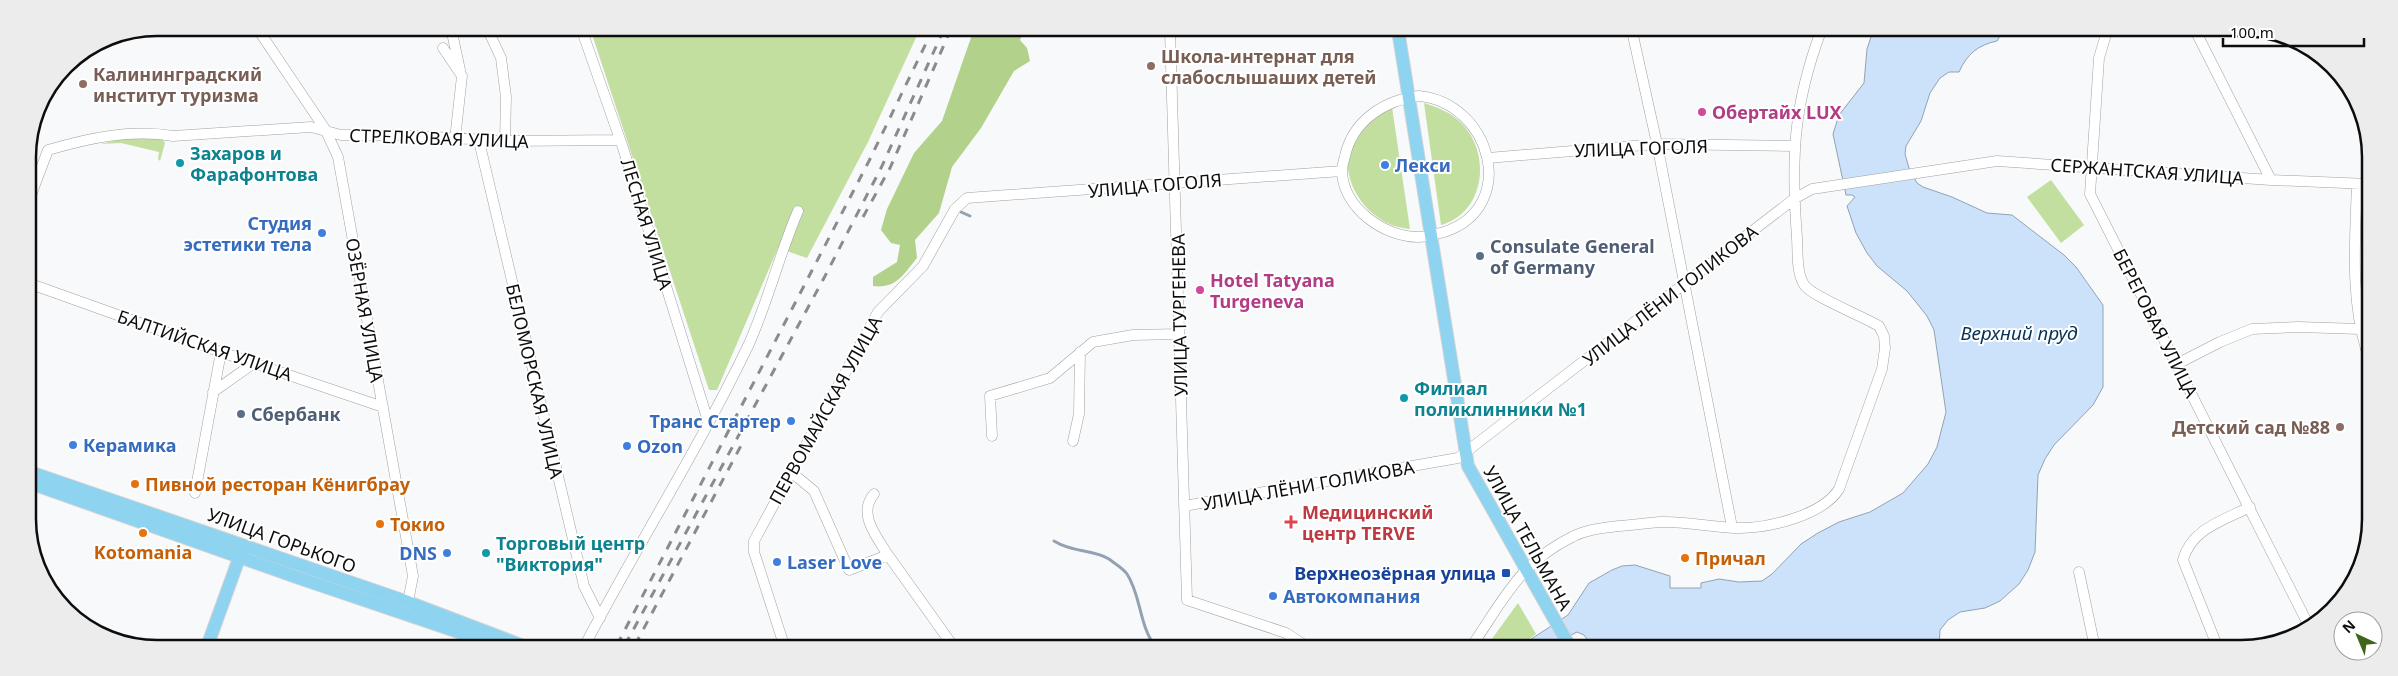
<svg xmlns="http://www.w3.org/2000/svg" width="2398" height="676" viewBox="0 0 2398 676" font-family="'Noto Sans',sans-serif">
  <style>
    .green { fill: #c2dfa0 }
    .forest { fill: #b2d28b }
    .water { fill: #cce2fa; stroke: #93a2b3 }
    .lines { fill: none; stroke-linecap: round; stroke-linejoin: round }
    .stream { stroke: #93a2b3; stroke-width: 3 }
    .minor-casing { stroke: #a0a1a3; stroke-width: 11 }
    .major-casing { stroke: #d3d3d4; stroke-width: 14 }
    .minor { stroke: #fff; stroke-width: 10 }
    .major { stroke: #8ed3ef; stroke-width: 12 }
    .rail { stroke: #8a8b8d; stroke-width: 3; stroke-dasharray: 9 9; stroke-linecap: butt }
    .education-dot { fill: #8d6e63; stroke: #fff; stroke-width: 2 }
    .hotel-dot { fill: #d1479c; stroke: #fff; stroke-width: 2 }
    .culture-dot { fill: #0f9aa8; stroke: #fff; stroke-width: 2 }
    .shop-dot { fill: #3f7fe0; stroke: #fff; stroke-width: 2 }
    .service-dot { fill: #5c6f8a; stroke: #fff; stroke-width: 2 }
    .food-dot { fill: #e8710a; stroke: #fff; stroke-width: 2 }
    .health-dot { fill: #e0444e; stroke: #fff; stroke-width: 2 }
    .transit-dot { fill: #1a4fb4; stroke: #fff; stroke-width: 2 }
    .labels { text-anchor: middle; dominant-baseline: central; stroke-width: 4; stroke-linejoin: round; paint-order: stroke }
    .education-label { font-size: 18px; font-weight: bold; fill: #785e54; stroke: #fff; text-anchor: start }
    .hotel-label { font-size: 18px; font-weight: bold; fill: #b23c85; stroke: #fff; text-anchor: start }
    .street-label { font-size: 18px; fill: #0d0d0e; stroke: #fff }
    .culture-label { font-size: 18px; font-weight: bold; fill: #0d838f; stroke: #fff; text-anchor: start }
    .shop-label { font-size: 18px; font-weight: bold; fill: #366cbe; stroke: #fff; text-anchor: start }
    .service-label { font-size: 18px; font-weight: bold; fill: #4e5e75; stroke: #fff; text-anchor: start }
    .food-label { font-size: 18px; font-weight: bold; fill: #c56008; stroke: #fff; text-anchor: start }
    .health-label { font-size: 18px; font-weight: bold; fill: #be3a42; stroke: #fff; text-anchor: start }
    .transit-label { font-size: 18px; font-weight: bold; fill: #164399; stroke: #fff; text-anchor: end }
    .water-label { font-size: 19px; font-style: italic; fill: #083256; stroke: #fff }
    .rim { fill: none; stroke: #0d0d0e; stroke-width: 2.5 }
  </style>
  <rect width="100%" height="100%" fill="#f7f9fb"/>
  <!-- green -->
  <path class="green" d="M590,28L920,29L868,142L807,258L778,248L717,390H709Z
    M1424,103C1436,107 1448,111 1458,120C1492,149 1487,212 1441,225Z
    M1392,107L1410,229C1379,227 1352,200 1348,169C1347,159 1354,142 1359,133C1367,120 1380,115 1392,107Z
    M127,138L162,139L165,143L160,161L158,159L159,152L121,143L100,144Z
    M2051,180L2084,225L2061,243L2027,197Z
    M1518,603L1536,634L1519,647H1486Z"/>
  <!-- forest -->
  <path class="forest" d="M974,29H1025L1020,40L1027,48L1030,61L1014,71L981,128L952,167L939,213L915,240L917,258C903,275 896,289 873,286V277L897,262L900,245L891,243L881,230L887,209L914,153L942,121Z"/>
  <!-- water -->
  <path class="water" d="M1873,31H2003L1997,41C1978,45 1967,54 1959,72H1949L1940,78L1930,93L1921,121L1906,146L1905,154L1909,168L1917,183L1923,187L1952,197L1987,213L2012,215L2064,255L2076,267L2103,305V387L2093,405L2054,445L2045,459L2038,475L2035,552L2028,570L2019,584L2000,601L1985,608L1960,612L1948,620L1940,630L1939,648L1593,647L1584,635L1577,632L1548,647H1519L1568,615L1589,583L1612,570L1622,566L1635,565L1670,576V588H1701V583L1719,579L1739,582L1762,581L1772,574L1801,544L1818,533L1839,522L1870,512L1903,493L1928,464L1937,447L1946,412L1934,330L1927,316L1907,291L1877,266L1867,253L1856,233L1847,206L1855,197L1852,195H1846L1833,134L1839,115L1864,83L1867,49Z"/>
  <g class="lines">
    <!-- stream -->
    <path class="stream" d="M961,212L970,216
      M1054,541C1073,553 1093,549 1109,559C1114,563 1123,568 1127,574C1141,595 1139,625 1155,646"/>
    <!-- minor casing -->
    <g class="minor-casing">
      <path id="minor" d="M257,28L325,129L338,157L413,576L407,607
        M451,28L460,70
        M487,28L501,58L506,97L505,141
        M581,28L623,148L708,421
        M1170,30L1187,600L1286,633L1306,646
        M1632,31L1657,144L1732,527
        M2107,31L2099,58L2090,194L2309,626
        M2196,32L2271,180
        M443,48L462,76L455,139
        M1419,96C1491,103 1520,207 1444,232C1436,234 1427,237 1418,237C1384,237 1343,208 1342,171C1342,166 1344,160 1345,156C1353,120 1385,100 1419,96Z
        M2361,120L2368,136
        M479,141L584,586L600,618
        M1488,158L1657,144L1794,146
        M2357,184C2355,241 2350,297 2367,353
        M28,203L48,150C89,138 130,129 173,136L311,127L341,135H400L505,141L620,140
        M28,283L221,352L383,407
        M2177,364L2220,342L2252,329L2298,327L2360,329
        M213,392L254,363
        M992,436L990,396L1050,378L1093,342L1133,335L1179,334
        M1073,441L1079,414L1080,352
        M791,472L814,491L849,570L888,555L953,646
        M195,493L221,352
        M874,494C857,514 877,537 888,555
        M1184,506L1458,458L1794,199L1812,189L1997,161L2271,180L2368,184
        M2079,572L2095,648
        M585,645C638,544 699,448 748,346C768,302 779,255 798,211
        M784,645L754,552V541L878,312L923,266L955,209L967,198L1342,171
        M1471,647C1503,601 1519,563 1572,537C1587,529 1603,528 1619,526C1633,525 1647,523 1661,522C1687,521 1714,528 1740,528C1770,528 1823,515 1839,489L1882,369L1885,348L1884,336L1879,326C1864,317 1814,297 1805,286C1796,274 1798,252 1797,238C1791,159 1793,106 1821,31
        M2218,648L2183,560C2191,529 2224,520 2250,507"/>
    </g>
    <!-- major casing -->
    <g class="major-casing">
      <path id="major" d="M1398,30L1468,466L1570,647
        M30,472L408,602L521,645
        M30,483L296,577L497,645
        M208,644L242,550"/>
    </g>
    <!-- minor -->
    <use href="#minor" class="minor"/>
    <!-- major -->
    <use href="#major" class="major"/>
    <!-- rail -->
    <path class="rail" d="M863,217L890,168L951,29
      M617,645L869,161L933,29
      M625,645L824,278L882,166L944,29
      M635,645L744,440"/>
  </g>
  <!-- markers -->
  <g class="education-dot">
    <circle cx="1151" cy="66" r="5"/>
    <circle cx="83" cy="84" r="5"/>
    <circle cx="2340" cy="427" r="5"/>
  </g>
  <g class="hotel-dot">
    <circle cx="1702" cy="112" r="5"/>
    <circle cx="1200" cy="290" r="5"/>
  </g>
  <g class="culture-dot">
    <circle cx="180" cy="163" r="5"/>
    <circle cx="1404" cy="398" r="5"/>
    <circle cx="486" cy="553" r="5"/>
  </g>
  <g class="shop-dot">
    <circle cx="1385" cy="165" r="5"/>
    <circle cx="322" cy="233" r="5"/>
    <circle cx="791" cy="421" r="5"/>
    <circle cx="73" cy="445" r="5"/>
    <circle cx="627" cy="446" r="5"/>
    <circle cx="447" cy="553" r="5"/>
    <circle cx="777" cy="562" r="5"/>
    <circle cx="1273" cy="596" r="5"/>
  </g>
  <g class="service-dot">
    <circle cx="1480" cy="256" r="5"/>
    <circle cx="241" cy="414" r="5"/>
  </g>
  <g class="food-dot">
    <circle cx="135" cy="484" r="5"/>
    <circle cx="380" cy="524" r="5"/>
    <circle cx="143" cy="533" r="5"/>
    <circle cx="1685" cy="558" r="5"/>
  </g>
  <path class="health-dot" d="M1288.5 514.5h5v5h5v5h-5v5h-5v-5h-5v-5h5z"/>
  <rect class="transit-dot" x="1501" y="568" width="10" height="10" rx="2.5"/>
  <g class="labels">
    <!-- education labels -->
    <g class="education-label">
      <text x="1161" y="56">Школа-интернат для<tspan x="1161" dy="21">слабослышаших детей</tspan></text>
      <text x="93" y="74">Калининградский<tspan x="93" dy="21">институт туризма</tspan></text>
      <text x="2330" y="427" text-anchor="end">Детский сад №88</text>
    </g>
    <!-- hotel labels -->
    <g class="hotel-label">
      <text x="1712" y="112">Обертайх LUX</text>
      <text x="1210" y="280">Hotel Tatyana<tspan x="1210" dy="21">Turgeneva</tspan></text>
    </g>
    <!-- street labels -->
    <g class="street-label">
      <text transform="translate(439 138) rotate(2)">СТРЕЛКОВАЯ УЛИЦА</text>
      <text transform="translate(1641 148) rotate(-2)">УЛИЦА ГОГОЛЯ</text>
      <text transform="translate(2147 171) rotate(4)">СЕРЖАНТСКАЯ УЛИЦА</text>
      <text transform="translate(1155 185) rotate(-5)">УЛИЦА ГОГОЛЯ</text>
      <text transform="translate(647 224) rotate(73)">ЛЕСНАЯ УЛИЦА</text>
      <text transform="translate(1670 295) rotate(-38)">УЛИЦА ЛЁНИ ГОЛИКОВА</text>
      <text transform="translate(365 310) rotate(80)">ОЗЁРНАЯ УЛИЦА</text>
      <text transform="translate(1179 315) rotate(-91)">УЛИЦА ТУРГЕНЕВА</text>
      <text transform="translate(2156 323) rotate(63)">БЕРЕГОВАЯ УЛИЦА</text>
      <text transform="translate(205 345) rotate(19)">БАЛТИЙСКАЯ УЛИЦА</text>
      <text transform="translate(535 381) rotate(77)">БЕЛОМОРСКАЯ УЛИЦА</text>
      <text transform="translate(825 410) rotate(-61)">ПЕРВОМАЙСКАЯ УЛИЦА</text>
      <text transform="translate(1308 485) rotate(-10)">УЛИЦА ЛЁНИ ГОЛИКОВА</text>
      <text transform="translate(1528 538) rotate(61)">УЛИЦА ТЕЛЬМАНА</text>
      <text transform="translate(282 540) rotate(20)">УЛИЦА ГОРЬКОГО</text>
    </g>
    <!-- culture labels -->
    <g class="culture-label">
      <text x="190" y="153">Захаров и<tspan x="190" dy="21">Фарафонтова</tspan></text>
      <text x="1414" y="388">Филиал<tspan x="1414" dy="21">поликлинники №1</tspan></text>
      <text x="496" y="543">Торговый центр<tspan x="496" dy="21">"Виктория"</tspan></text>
    </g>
    <!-- shop labels -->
    <g class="shop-label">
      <text x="1395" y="165">Лекси</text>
      <text x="312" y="223" text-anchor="end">Студия<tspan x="312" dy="21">эстетики тела</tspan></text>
      <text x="781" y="421" text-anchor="end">Транс Стартер</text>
      <text x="83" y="445">Керамика</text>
      <text x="637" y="446">Ozon</text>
      <text x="437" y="553" text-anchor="end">DNS</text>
      <text x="787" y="562">Laser Love</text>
      <text x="1283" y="596">Автокомпания</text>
    </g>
    <!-- service labels -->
    <g class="service-label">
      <text x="1490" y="246">Consulate General<tspan x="1490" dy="21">of Germany</tspan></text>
      <text x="251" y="414">Сбербанк</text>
    </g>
    <!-- food labels -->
    <g class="food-label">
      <text x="145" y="484">Пивной ресторан Кёнигбрау</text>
      <text x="390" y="524">Токио</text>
      <text x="143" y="552" text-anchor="middle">Kotomania</text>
      <text x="1695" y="558">Причал</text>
    </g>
    <!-- health labels -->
    <g class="health-label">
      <text x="1302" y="512">Медицинский<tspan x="1302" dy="21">центр TERVE</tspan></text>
    </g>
    <!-- transit labels -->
    <g class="transit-label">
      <text x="1496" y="573">Верхнеозёрная улица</text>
    </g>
    <!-- water labels -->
    <g class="water-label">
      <text x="2019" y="333">Верхний пруд</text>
    </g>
  </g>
  <!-- crop -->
  <path d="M0 0H2398V676H0ZM157 36H2241A121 121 0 0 1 2362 157V519A121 121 0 0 1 2241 640H157A121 121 0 0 1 36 519V157A121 121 0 0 1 157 36Z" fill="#ececec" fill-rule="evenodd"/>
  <path class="rim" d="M157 36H2241A121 121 0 0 1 2362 157V519A121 121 0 0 1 2241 640H157A121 121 0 0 1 36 519V157A121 121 0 0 1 157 36Z"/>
  <!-- north arrow -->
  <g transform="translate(2358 636) rotate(316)"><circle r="24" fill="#ffffff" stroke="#9e9e9f"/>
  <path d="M0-4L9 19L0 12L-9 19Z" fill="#41641b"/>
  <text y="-8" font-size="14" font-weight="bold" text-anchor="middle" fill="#0d0d0e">N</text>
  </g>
  <!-- scale -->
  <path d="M2223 38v8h141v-8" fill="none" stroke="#0d0d0e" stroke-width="2.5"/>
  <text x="2230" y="38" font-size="15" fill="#0d0d0e" stroke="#ffffff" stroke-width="4" paint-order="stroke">100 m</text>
</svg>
